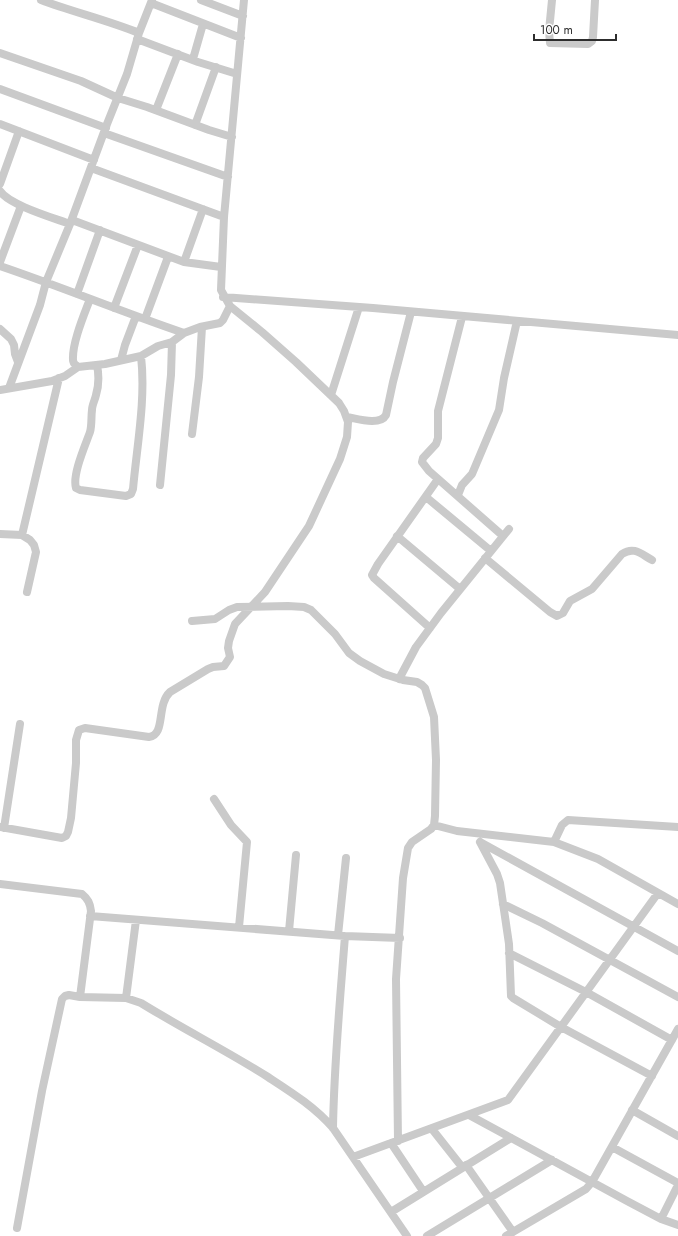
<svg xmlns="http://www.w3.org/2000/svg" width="678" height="1236" viewBox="0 0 678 1236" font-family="Jost,sans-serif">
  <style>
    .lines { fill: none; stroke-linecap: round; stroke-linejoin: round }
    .minor { stroke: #cacaca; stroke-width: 8 }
  </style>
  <rect width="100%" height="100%" fill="#fff"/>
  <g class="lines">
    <!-- minor -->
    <path class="minor" d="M41,0C73,12 107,20 139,33
      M201,0L243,16
      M552,0L549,31L550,43L588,44L592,41L593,37L595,0
      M151,3L241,38
      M137,39L198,62L237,74
      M0,53L81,81L118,98L147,107L209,130L232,137
      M193,59L203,24
      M0,89L106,128
      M156,110L178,54
      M0,124L94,160
      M195,125L216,67
      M104,133L228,177
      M91,168L224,217
      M0,184L19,131
      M0,191C9,205 54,218 70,224
      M72,220L184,262L221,267
      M0,262L21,206
      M184,262L203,209
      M0,266C62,287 122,312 184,333
      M77,294L100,230
      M223,297L373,308L678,335
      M114,308L138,245
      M462,317L438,411V438L436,444L423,458L422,462L429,471L503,536
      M145,319L168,257
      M0,329L11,339L14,345L15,354L18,362
      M121,360L125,345L136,316
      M97,365C99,375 99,385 96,395C95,400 92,405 92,410C91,417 92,425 90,432C85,446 72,475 76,488L80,490L126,496L131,494L133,489C137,445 146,399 141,356
      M78,367C76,365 73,364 73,360C72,343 84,315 90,299
      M9,388L40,305L46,282L70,224L107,124L127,74L139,33L152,0
      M0,390L52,381L65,376L78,367L105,364L141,356L158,346L172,342L184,333L200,327L220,323L223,320L230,306
      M331,395L359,307
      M347,417C358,419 380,426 386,415L393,382L411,312
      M192,434L199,377L202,327
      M160,485L171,375L172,342
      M458,495L462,485L472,474L499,410L504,378L517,321
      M426,497L491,551
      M0,534L22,535L30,540L34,545L36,552L27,592
      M22,535L59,378
      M397,536L460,589
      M485,558L550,612L557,616L563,613L570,601L592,589L622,554C634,546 641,554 652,560
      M192,621L215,619L229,610L237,607L288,606L304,607L311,610L335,634L349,653L360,661L384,674L403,680L417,682L422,685L425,688L434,717L436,760L435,816L434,825L431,829L412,842L408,848L403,878L396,979L398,1141
      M430,628L374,578L372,575L378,564L438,479
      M399,679L416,647L441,613L509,529
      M214,799L231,825L247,842L239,927
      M434,825L457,831L554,842L598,859L678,904
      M0,827L62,838L66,836L68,832L71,818L76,763V740L79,730L85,728L149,737C166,735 156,705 170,692L208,669L213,667L224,666L230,657L228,648L229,641L235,624L265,592L309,526L340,459L347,437L348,422L344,411L339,403L296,362L262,332L230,306L221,290L224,217L244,0
      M4,828L20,724
      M480,842L497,874L500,883L509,944L511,996L513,998L561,1027L652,1076
      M480,842L678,951
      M554,842L562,825L568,820L678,827
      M0,884L82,894C88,899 90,903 91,911L80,997
      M503,904L542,923L678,997
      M90,916L345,936L400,938
      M289,931L296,855
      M338,935L346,858
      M509,953L586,992L672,1040
      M126,998L136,920
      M632,1110L678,1136
      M469,1115L627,1201L661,1219L678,1225
      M333,1128C334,1064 340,1000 345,936
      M432,1129L462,1167
      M391,1143L423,1191
      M612,1147L678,1183
      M353,1157L508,1100L658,893
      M466,1165L513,1232
      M391,1212L511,1138
      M661,1219L678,1185
      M17,1228L42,1091L62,999L65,996L69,995L80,997L126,998L141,1003C183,1029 227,1051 268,1077C291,1092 315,1107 333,1128L407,1236
      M427,1236L552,1160
      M506,1236L586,1189L592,1182L678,1029"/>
  </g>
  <!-- scale -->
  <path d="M534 34v6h82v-6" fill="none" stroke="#2d2d2d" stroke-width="2"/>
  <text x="540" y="34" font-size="12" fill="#2d2d2d" stroke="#ffffff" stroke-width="3" paint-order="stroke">100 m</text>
</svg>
